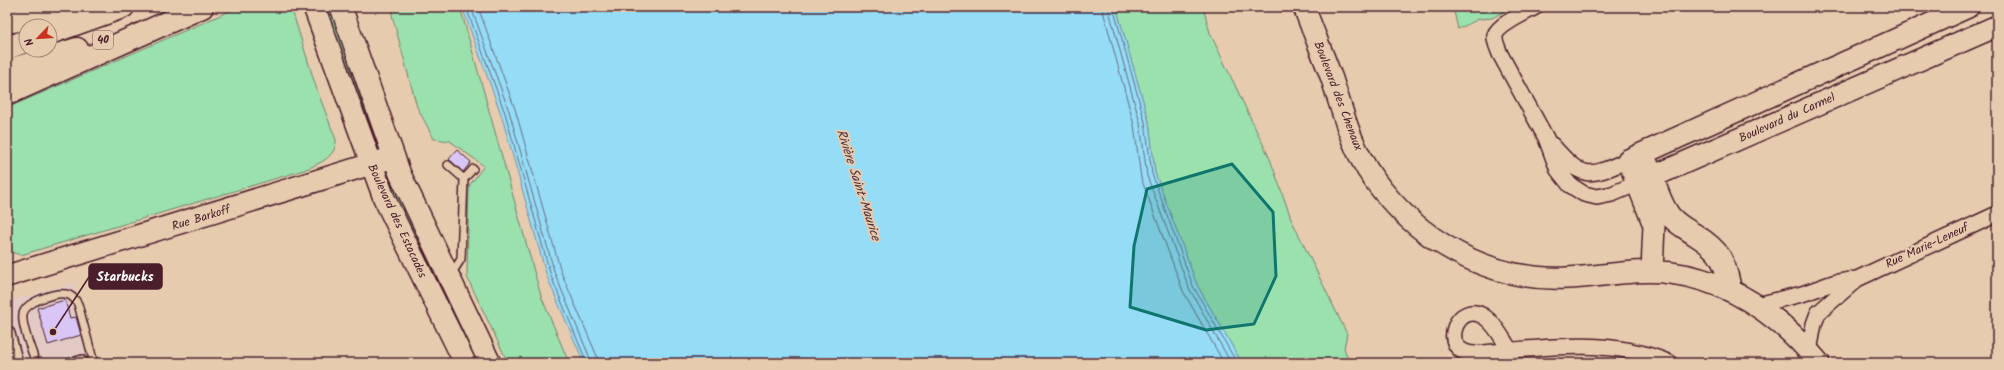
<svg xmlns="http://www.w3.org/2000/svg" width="2004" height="370" viewBox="0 0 2004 370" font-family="Kalam,sans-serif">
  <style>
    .built { fill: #e3cac4 }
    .green { fill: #9ae1ae; stroke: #72806c }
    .water { fill: #95dcf7; stroke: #7790a5 }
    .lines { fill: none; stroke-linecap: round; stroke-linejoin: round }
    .shore { stroke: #686b7d; stroke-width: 1 }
    .building { fill: #dac6f6; stroke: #4a1f2b }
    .lane-casing { stroke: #4a1f2b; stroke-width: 10 }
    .street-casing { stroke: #4a1f2b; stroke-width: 18 }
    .secondary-casing { stroke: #4a1f2b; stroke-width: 24 }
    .highway-casing { stroke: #4a1f2b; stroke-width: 25 }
    .lane { stroke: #e7cbae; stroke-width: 7 }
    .street { stroke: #e7cbae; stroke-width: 15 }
    .secondary { stroke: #e7cbae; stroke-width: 21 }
    .highway { stroke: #e7cbae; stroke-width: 22 }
    .marked { fill: #0f766e; fill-opacity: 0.2; stroke: #0f766e; stroke-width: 3; stroke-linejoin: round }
    .labels { text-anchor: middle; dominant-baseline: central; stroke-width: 4; stroke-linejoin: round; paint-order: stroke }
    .shield { fill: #e7cbae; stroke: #795352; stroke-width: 1 }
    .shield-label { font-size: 11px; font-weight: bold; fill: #4a1f2b }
    .street-label { font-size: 12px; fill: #4a1f2b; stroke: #e7cbae }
    .water-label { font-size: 13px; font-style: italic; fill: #52323f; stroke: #e7cbae }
    .leader { fill: none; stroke: #4a1f2b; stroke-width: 1.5 }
    .callout-dot { fill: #4a1f2b; stroke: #e7cbae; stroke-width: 1.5 }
    .callout { fill: #4a1f2b; stroke: #4a1f2b; stroke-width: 1.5 }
    .callout-label { font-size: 13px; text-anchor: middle; font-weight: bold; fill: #fff }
  </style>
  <rect width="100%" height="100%" fill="#e7cbae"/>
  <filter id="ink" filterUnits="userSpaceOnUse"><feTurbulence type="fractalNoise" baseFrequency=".025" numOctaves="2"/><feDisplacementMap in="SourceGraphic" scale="8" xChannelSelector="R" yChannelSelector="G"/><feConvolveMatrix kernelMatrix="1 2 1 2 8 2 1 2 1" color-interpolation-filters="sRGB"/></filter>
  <g filter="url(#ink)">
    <!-- built -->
    <path class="built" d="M73,283L95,363H23L7,302Z"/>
    <!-- green -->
    <path class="green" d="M239,7H291L317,90L336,140C336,158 318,164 304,170L21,255L7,251V108Z
      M324,7H334L377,128L368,131Z
      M394,7H460L541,296L569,363H508L467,277L469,186L484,166L450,141L434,139L417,107L392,15Z
      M1116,7H1203L1210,33L1270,159L1292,221L1347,334L1344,348L1349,363H1242L1197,285L1155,173L1149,122Z
      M1453,7H1512L1492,18L1479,19L1458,29Z
      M397,184L483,363H472L389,188Z"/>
    <!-- water -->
    <path class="water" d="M462,7H1116L1149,122L1155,173L1197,285L1242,363H584L547,277L501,114Z"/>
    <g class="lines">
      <!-- shore -->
      <path class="shore" d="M466,7L505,113L551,276L587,363
        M471,7L509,111L555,274L592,363
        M478,7L515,109L561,272L597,356L598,363
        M1102,7L1134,125L1141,178L1183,291L1224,363
        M1108,7L1140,123L1147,176L1189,288L1231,363
        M1113,7L1145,122L1152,174L1193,286L1237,363"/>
    </g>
    <!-- building -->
    <path class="building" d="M457,150L471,162L463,172L449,159Z
      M65,300L70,318L76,317L81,335L48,345L37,308Z"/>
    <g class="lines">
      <!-- lane casing -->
      <g class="lane-casing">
        <path id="lane" d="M448,165L464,179L461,259L456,267L449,271
          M464,179L473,169
          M36,363C32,351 21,326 23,314C25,302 55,292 66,294C72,295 75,299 78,304L94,363
          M69,363L82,359"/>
      </g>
      <!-- street casing -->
      <g class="street-casing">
        <path id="street" d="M1535,7C1525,13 1499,24 1495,35C1494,41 1498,48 1500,54L1546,138L1558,170L1570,185L1584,194L1597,197L1612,194L1638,183
          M1552,145C1582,179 1587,179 1628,160
          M1757,305L1802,294L1833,283L1857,279L1997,214
          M7,334L15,363
          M1510,350C1503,340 1496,325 1486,318C1458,296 1436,352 1474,354C1539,348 1609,336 1670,363
          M1809,351L1814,324L1818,313L1857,279"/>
      </g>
      <!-- secondary casing -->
      <g class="secondary-casing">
        <path id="secondary" d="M314,7L384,198L465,363
          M341,7L400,174L490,363
          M1304,7C1313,31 1323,55 1332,79C1343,113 1352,149 1373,178C1417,240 1489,282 1567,278C1602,277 1636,268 1671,273C1732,281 1781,317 1819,363
          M1647,163C1654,179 1660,205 1671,217C1677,224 1686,229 1694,234C1721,251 1724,259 1731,291
          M1638,183L1997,26
          M1652,271L1654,225L1628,160L1968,7
          M7,276L394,157"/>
      </g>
      <!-- highway casing -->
      <g class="highway-casing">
        <path id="highway" d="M7,22L104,7
          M50,33L123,7
          M7,48L26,41
          M7,71L77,49
          M7,94L202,7"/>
      </g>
      <!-- lane -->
      <use href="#lane" class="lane"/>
      <!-- street -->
      <use href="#street" class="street"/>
      <!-- secondary -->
      <use href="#secondary" class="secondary"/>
      <!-- highway -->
      <use href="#highway" class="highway"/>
    </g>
  </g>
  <!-- marked area -->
  <path class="marked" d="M1232,164L1273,212L1276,276L1254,324L1206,330L1130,307L1134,246L1147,189Z"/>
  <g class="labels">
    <!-- shield labels -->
    <rect class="shield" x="93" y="31" width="20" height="18" rx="3"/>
    <g class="shield-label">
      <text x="103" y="40">40</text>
    </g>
    <!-- street labels -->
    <g class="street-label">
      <text transform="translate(1338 96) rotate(69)">Boulevard des Chenaux</text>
      <text transform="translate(1787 118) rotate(-24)">Boulevard du Carmel</text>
      <text transform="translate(201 218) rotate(-17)">Rue Barkoff</text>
      <text transform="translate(397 221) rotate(65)">Boulevard des Estacades</text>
      <text transform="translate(1927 246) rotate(-25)">Rue Marie-Leneuf</text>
    </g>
    <!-- water labels -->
    <g class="water-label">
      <text transform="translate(858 185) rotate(72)">Rivière Saint-Maurice</text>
    </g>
  </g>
  <!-- callouts -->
  <path class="leader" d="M53 332L89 277"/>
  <circle class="callout-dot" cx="53" cy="332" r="4"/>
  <rect class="callout" x="89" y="264" width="73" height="25" rx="4"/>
  <g class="callout-label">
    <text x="125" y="281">Starbucks</text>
  </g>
  <!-- margin -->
  <rect width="2004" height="370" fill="none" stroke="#e7cbae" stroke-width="24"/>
  <rect x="12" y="12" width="1980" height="346" fill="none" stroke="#4a1f2b" stroke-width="1.5" filter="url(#ink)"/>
  <!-- north arrow -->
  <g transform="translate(38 38) rotate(245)"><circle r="19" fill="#e7cbae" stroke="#a8867a"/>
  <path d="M0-3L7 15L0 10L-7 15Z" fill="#c8321e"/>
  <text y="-6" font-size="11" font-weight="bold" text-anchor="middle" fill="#4a1f2b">N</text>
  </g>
</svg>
